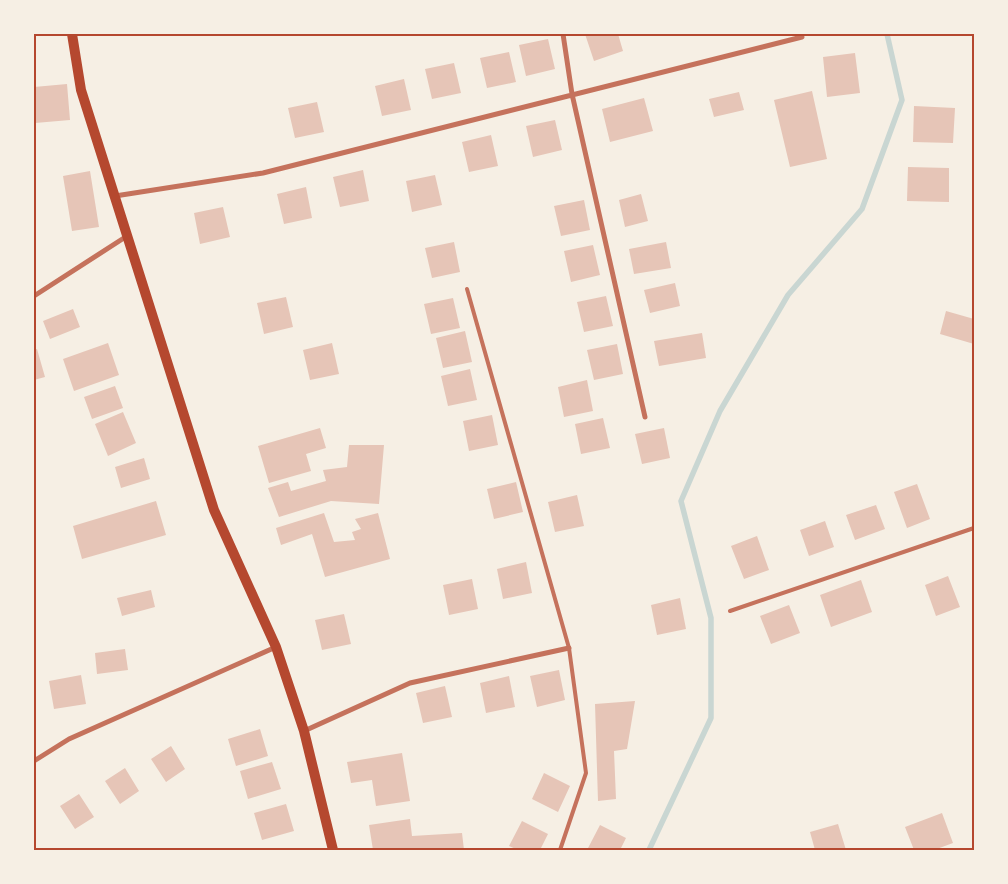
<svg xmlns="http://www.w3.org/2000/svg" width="1008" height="884" viewBox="0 0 1008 884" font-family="'Noto Sans',sans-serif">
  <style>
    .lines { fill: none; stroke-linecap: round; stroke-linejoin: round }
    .stream { stroke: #c9d6d2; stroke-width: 5.5 }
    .building { fill: #e6c5b7 }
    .service { stroke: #c5725c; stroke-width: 4 }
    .minor { stroke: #c5725c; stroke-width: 5 }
    .secondary { stroke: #b5482f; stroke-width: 10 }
    .neatline { fill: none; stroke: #b5482f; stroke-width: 2 }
  </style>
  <rect width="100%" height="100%" fill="#f6efe4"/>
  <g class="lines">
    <!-- stream -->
    <path class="stream" d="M649,850L711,718V618L681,501L720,411L788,295L862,209L902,100L887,34"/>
  </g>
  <!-- building -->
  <path class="building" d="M585,34H618L623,51L594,61Z
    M548,39L555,69L526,76L519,45Z
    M509,52L516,82L487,88L480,58Z
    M855,53L860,93L827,97L823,57Z
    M454,63L461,93L432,99L425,69Z
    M404,79L411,110L382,116L375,86Z
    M67,84L70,120L35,123L34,87Z
    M812,91L827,159L790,167L774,100Z
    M739,92L744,110L714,117L709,99Z
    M644,98L653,131L610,142L602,109Z
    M317,102L324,132L295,138L288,108Z
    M914,106L955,108L953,143L913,142Z
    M555,120L562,150L533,157L526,126Z
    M491,135L498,166L469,172L462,142Z
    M908,167L949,168V202L907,201Z
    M363,170L369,201L340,207L333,177Z
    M90,171L99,227L72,231L63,176Z
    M435,175L442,205L412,212L406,181Z
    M306,187L312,218L284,224L277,194Z
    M641,194L648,221L625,227L619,200Z
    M584,200L590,230L561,236L554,206Z
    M223,207L230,237L200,244L194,213Z
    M454,242L460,272L432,278L425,248Z
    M666,242L671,268L634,274L629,249Z
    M593,245L600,275L571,282L564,251Z
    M675,283L680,306L650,313L644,290Z
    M606,296L613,326L584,332L577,302Z
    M286,297L293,327L264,334L257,303Z
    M453,298L460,328L431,334L424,304Z
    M73,309L80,327L50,339L43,321Z
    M946,311L974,319V344L940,334Z
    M465,331L472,362L443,368L436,338Z
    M702,333L706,358L659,366L654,341Z
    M108,343L119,375L74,391L63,359Z
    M332,343L339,374L310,380L303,350Z
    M617,344L623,374L594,380L587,350Z
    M37,349L45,377L34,380V350Z
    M470,369L477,400L448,406L441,376Z
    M587,380L593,411L564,417L558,387Z
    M115,386L123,408L92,419L84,397Z
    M123,412L136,443L108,456L95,424Z
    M492,415L498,445L469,451L463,421Z
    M603,418L610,448L581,454L575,424Z
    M320,428L326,448L306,454L311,471L269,483L258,446Z
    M664,428L670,458L642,464L635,434Z
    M349,445H384L379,504L331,501L279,517L268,488L288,482L291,491L326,481L323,470L347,467Z
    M144,458L150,479L121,488L115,467Z
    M516,482L523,512L494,519L487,489Z
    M917,484L930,519L907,528L894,492Z
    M577,495L584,526L555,532L548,502Z
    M156,501L166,535L82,559L73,526Z
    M876,505L885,529L855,540L846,515Z
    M324,513L334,542L355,540L352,532L361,529L355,519L378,513L390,559L325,577L312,534L281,545L276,528Z
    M825,521L834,547L809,556L800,530Z
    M757,536L769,570L744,579L731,546Z
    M526,562L532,593L503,599L497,569Z
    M948,576L960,607L936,616L925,585Z
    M472,579L478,609L449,615L443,585Z
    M861,580L872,612L831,627L820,595Z
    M151,590L155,607L122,616L117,598Z
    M680,598L686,629L657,635L651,605Z
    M789,605L800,633L771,644L760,616Z
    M344,614L351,644L322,650L315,620Z
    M125,649L128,670L97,674L95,653Z
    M559,670L565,700L537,707L530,676Z
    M81,675L86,704L54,709L49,681Z
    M509,676L515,707L486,713L480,683Z
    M445,686L452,717L423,723L416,693Z
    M635,701L627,749L614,751L616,799L598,801L595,704Z
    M260,729L268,756L236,766L228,739Z
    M171,746L185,769L166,782L151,759Z
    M402,753L410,801L376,806L372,780L351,783L347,762Z
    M272,762L281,789L248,799L240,771Z
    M125,768L139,791L120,804L105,781Z
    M544,773L570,786L558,812L532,799Z
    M79,794L94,817L75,829L60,806Z
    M286,804L294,831L262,840L254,813Z
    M942,813L953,843L934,850H914L905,827Z
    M410,819L412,836L462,833L464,850H373L369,825Z
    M522,821L548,834L540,850H518L509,846Z
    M838,824L846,850H815L810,832Z
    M600,825L626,838L620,850H587Z"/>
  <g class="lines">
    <!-- service -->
    <path class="service" d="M467,289L569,648L586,773L560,850
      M730,611L974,528"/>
    <!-- minor -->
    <path class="minor" d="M563,34L572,94L645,417
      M115,196L263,173L802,37
      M34,296L127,236
      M304,731L410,683L569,648
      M34,761L69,739L276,647"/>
    <!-- secondary -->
    <path class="secondary" d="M72,34L81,90L214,510L276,647L304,731L333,850"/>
  </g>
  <!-- border -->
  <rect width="1008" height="884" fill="none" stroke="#f6efe4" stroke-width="70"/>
  <rect x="35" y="35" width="938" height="814" class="neatline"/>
</svg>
